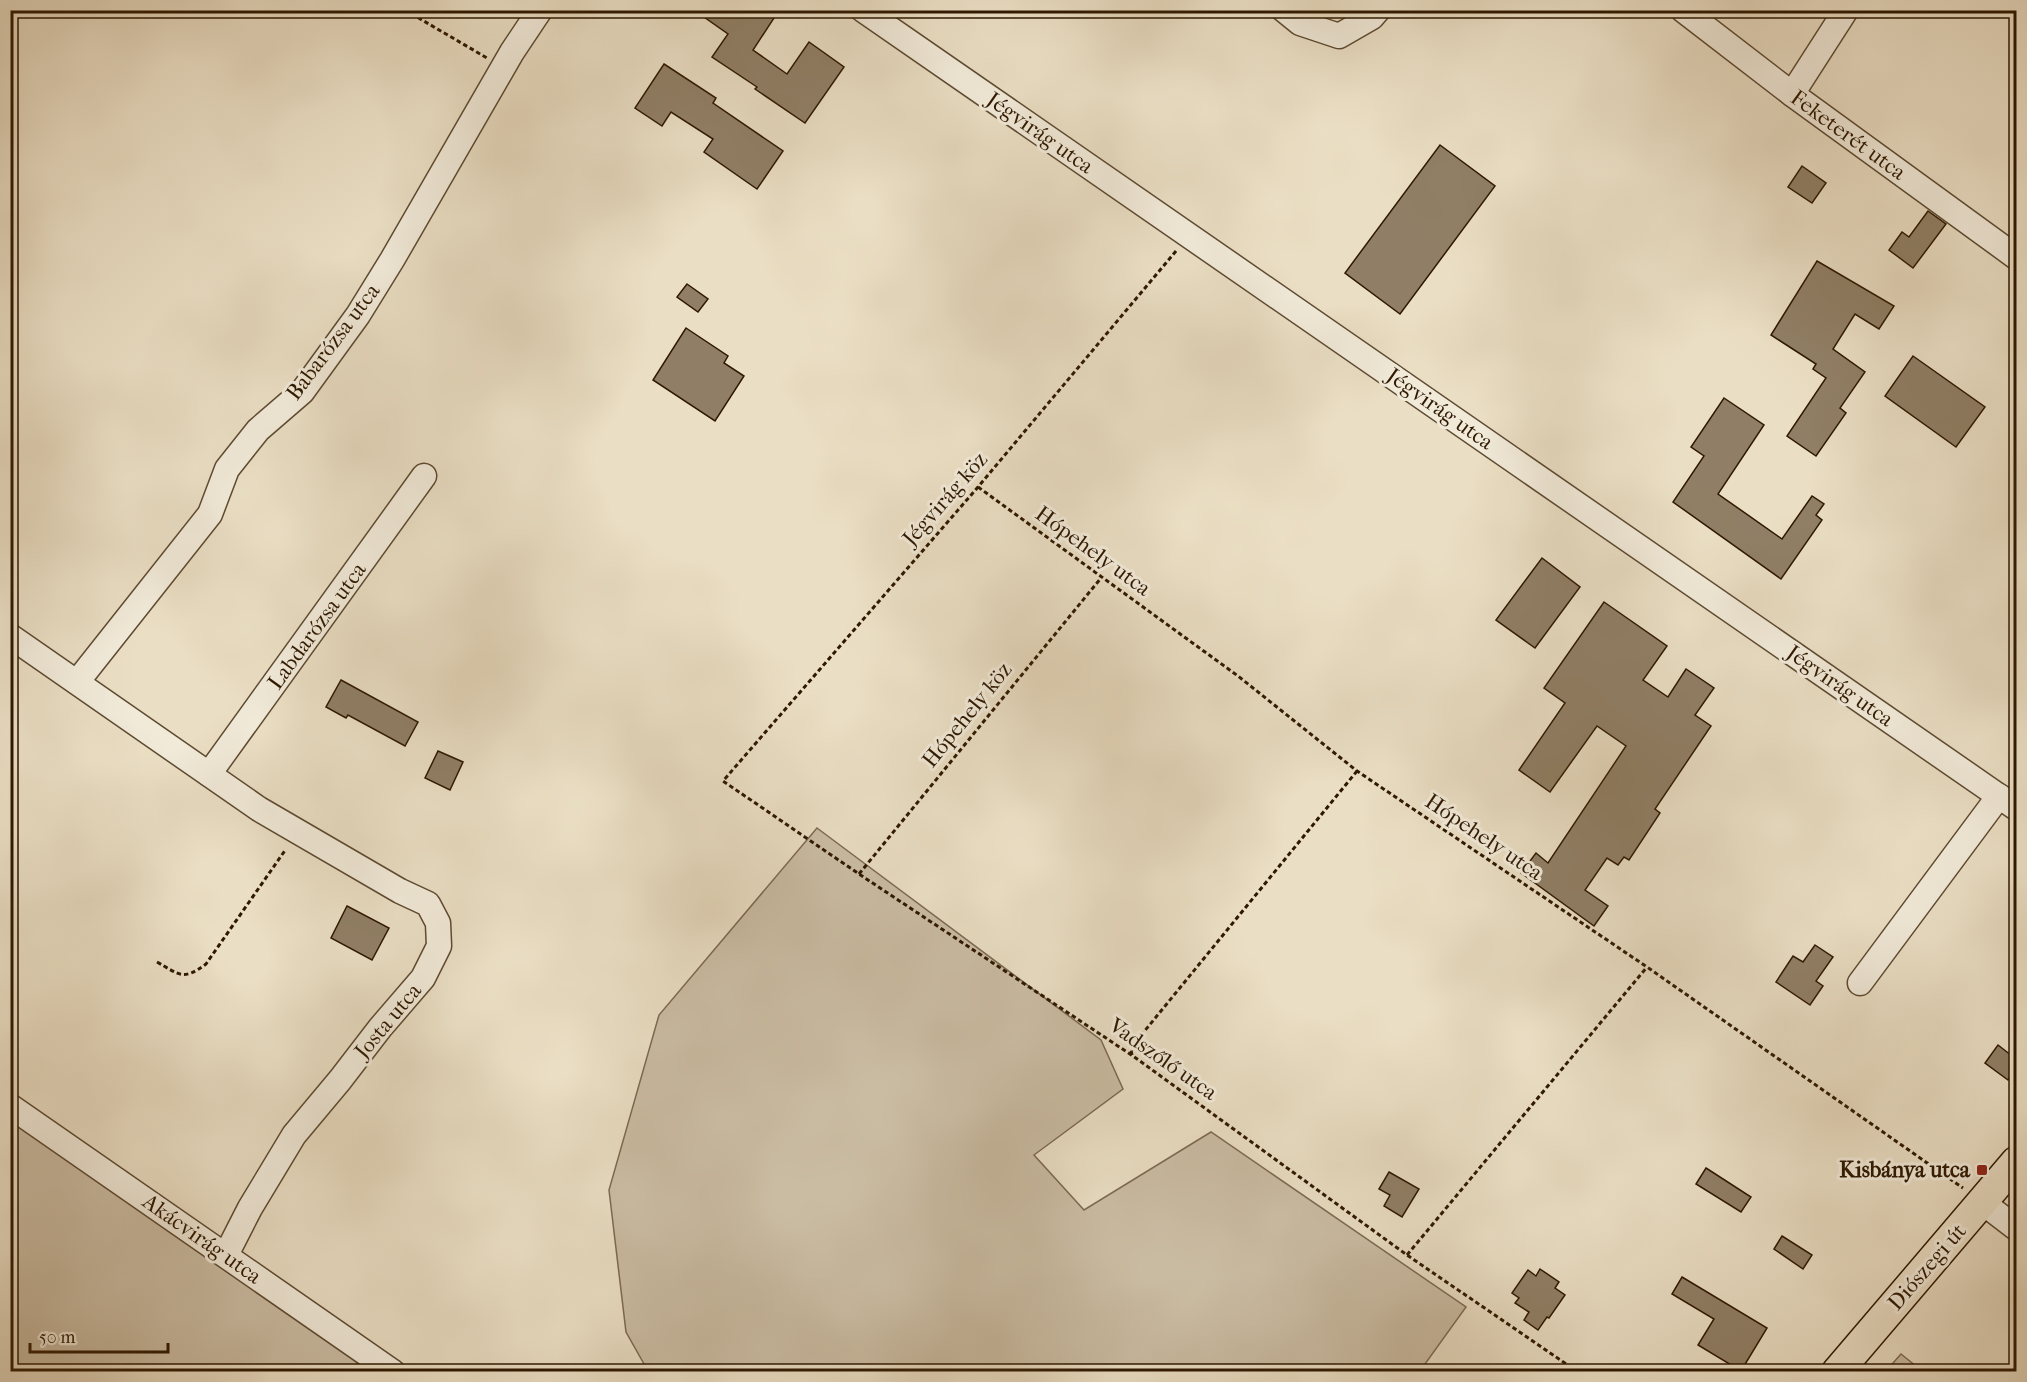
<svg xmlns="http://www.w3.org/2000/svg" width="2027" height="1382" viewBox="0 0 2027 1382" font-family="'IM FELL French Canon',serif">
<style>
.green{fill:#cabca3;stroke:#7c6a52;stroke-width:1.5}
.building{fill:#907f66;stroke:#2e1800;stroke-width:1.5}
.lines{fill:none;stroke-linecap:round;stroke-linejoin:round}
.minor-casing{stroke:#5d4a31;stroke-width:27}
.major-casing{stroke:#2e1800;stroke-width:33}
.path{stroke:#2e1800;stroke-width:3;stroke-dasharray:4.5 3;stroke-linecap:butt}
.minor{stroke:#f1ead9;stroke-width:24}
.major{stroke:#eadec4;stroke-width:30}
.poi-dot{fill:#8f2418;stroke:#f1ead9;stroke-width:2}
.labels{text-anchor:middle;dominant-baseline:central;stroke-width:6;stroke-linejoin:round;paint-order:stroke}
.street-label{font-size:22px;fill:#2e1800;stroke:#f1ead9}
.poi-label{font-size:22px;font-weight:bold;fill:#2e1800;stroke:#f1ead9;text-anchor:end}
</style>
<rect width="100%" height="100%" fill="#eadec4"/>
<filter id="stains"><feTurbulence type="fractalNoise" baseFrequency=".00333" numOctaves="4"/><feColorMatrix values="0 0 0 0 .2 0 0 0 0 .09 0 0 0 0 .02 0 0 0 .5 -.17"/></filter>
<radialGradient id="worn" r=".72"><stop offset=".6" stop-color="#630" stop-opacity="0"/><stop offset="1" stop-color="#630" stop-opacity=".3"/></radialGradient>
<g class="green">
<path d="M817 828 1101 1040 1123 1089 1034 1155 1084 1210 1211 1132 1466 1307 1420 1371H648L626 1332 609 1190 659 1015Z"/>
<path d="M11 1116 383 1371H11Z"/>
<path d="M1901 1354 1922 1371H1886Z"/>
</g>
<g class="building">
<path d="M694 10H763L774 18 753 50 787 74 809 42 844 67 805 123 755 89 757 87 712 57 728 34Z"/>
<path d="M664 64 716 98 713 103 783 151 757 189 704 152 713 139 671 112 662 126 635 108Z"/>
<path d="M1440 145 1495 186 1400 314 1345 273Z"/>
<path d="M1802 166 1826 183 1812 203 1788 187Z"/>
<path d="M1928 211 1946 224 1913 268 1889 250 1902 232 1909 237Z"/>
<path d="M1817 261 1894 306 1879 329 1855 314 1833 349 1865 372 1840 408 1846 413 1816 456 1787 436 1826 378 1813 369 1816 364 1771 335Z"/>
<path d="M687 284 708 299 698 312 677 297Z"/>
<path d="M686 328 728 356 724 363 744 376 715 421 653 380Z"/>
<path d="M1913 356 1985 407 1956 447 1885 396Z"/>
<path d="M1724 398 1764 425 1718 494 1782 539 1812 496 1824 504 1816 515 1822 520 1781 579 1673 502 1704 456 1691 447Z"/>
<path d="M1542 558 1580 587 1535 648 1496 620Z"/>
<path d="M1604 602 1667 646 1643 680 1668 697 1686 669 1714 688 1695 715 1711 726 1655 809 1660 813 1629 860 1624 857 1618 865 1607 858 1585 890 1608 906 1594 926 1521 873 1536 853 1548 863 1626 746 1597 726 1550 792 1519 770 1565 703 1544 688Z"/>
<path d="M341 680 418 722 405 746 348 715 346 718 326 707Z"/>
<path d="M438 751 463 762 450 790 425 778Z"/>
<path d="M347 906 389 928 372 960 331 938Z"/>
<path d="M1815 945 1833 957 1816 981 1823 986 1810 1005 1776 982 1793 956 1803 962Z"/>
<path d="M1998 1045 2016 1059V1068L2008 1080 1985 1063Z"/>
<path d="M1706 1168 1751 1197 1741 1212 1696 1184Z"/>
<path d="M1389 1172 1419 1189 1402 1217 1384 1206 1390 1195 1379 1189Z"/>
<path d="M1782 1236 1812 1255 1803 1269 1774 1249Z"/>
<path d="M1540 1269 1559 1282 1555 1288 1565 1295 1549 1318 1547 1317 1538 1330 1524 1320 1529 1312 1515 1303 1519 1298 1512 1293 1528 1270 1536 1276Z"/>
<path d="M1682 1277 1767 1328 1741 1371 1698 1345 1714 1319 1672 1294Z"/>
</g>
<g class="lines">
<defs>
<g id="minor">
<path d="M863 10 2016 808"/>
<path d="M1284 10 1300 23 1339 36 1372 17 1378 10"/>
<path d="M1683 10 1792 94 2016 257"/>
<path d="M1792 94 1846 10"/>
<path d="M10 636 259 809 400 891 428 904 438 923 439 946 423 978 380 1028 340 1080 294 1135 250 1208 226 1255"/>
<path d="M77 682 210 514 227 469 258 430 302 392 358 315 392 260 512 52 540 10"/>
<path d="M209 774 424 476"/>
<path d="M1860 983 1999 796"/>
<path d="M10 1106 393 1372"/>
<path d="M1982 1202 2016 1228"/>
</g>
<path id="major" d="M1837 1372 2016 1162"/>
</defs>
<use href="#minor" class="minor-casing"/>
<use href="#major" class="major-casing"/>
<g class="path">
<path d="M405 10 487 58"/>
<path d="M10 30 24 10"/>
<path d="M1176 251 978 487 723 781 859 874 1133 1056 1407 1255 1578 1372"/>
<path d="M978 487 1238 676 1357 771 1647 967 1963 1188"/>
<path d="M859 874 1101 578"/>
<path d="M157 962C180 975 183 981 206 964L286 849"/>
<path d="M1132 1055 1131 1050 1134 1044 1357 771"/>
<path d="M1407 1255 1647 967"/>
</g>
<use href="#minor" class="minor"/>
<use href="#major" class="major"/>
</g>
<rect class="poi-dot" x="1976" y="1164" width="12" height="12" rx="3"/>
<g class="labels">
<g class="street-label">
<text transform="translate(1040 133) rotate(35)">Jégvirág utca</text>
<text transform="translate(1848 135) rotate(36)">Feketerét utca</text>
<text transform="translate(333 342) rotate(-53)">Babarózsa utca</text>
<text transform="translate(1440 409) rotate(35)">Jégvirág utca</text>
<text transform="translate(945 499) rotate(-49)">Jégvirág köz</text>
<text transform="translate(1093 551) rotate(36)">Hópehely utca</text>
<text transform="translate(317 626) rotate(-54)">Labdarózsa utca</text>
<text transform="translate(1840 686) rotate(35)">Jégvirág utca</text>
<text transform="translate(967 715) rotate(-51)">Hópehely köz</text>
<text transform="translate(1484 837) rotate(34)">Hópehely utca</text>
<text transform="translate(388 1021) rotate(-50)">Josta utca</text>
<text transform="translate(1163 1059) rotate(35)">Vadszőlő utca</text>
<text transform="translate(202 1239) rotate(35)">Akácvirág utca</text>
<text transform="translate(1927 1267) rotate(-49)">Diószegi út</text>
</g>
<g class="poi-label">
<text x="1970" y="1170">Kisbánya utca</text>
</g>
</g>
<rect width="2027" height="1382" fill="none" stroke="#eadec4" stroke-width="36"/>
<rect x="12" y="12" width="2003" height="1358" fill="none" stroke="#2e1800" stroke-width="3"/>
<rect x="18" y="18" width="1991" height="1346" fill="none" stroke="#2e1800" stroke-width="1.5"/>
<path d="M30 1343v9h138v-9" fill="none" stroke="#2e1800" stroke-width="3"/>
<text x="39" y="1343" font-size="18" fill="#2e1800" stroke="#f1ead9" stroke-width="4.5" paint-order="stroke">50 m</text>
<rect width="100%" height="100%" filter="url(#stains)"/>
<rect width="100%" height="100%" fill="url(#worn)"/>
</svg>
